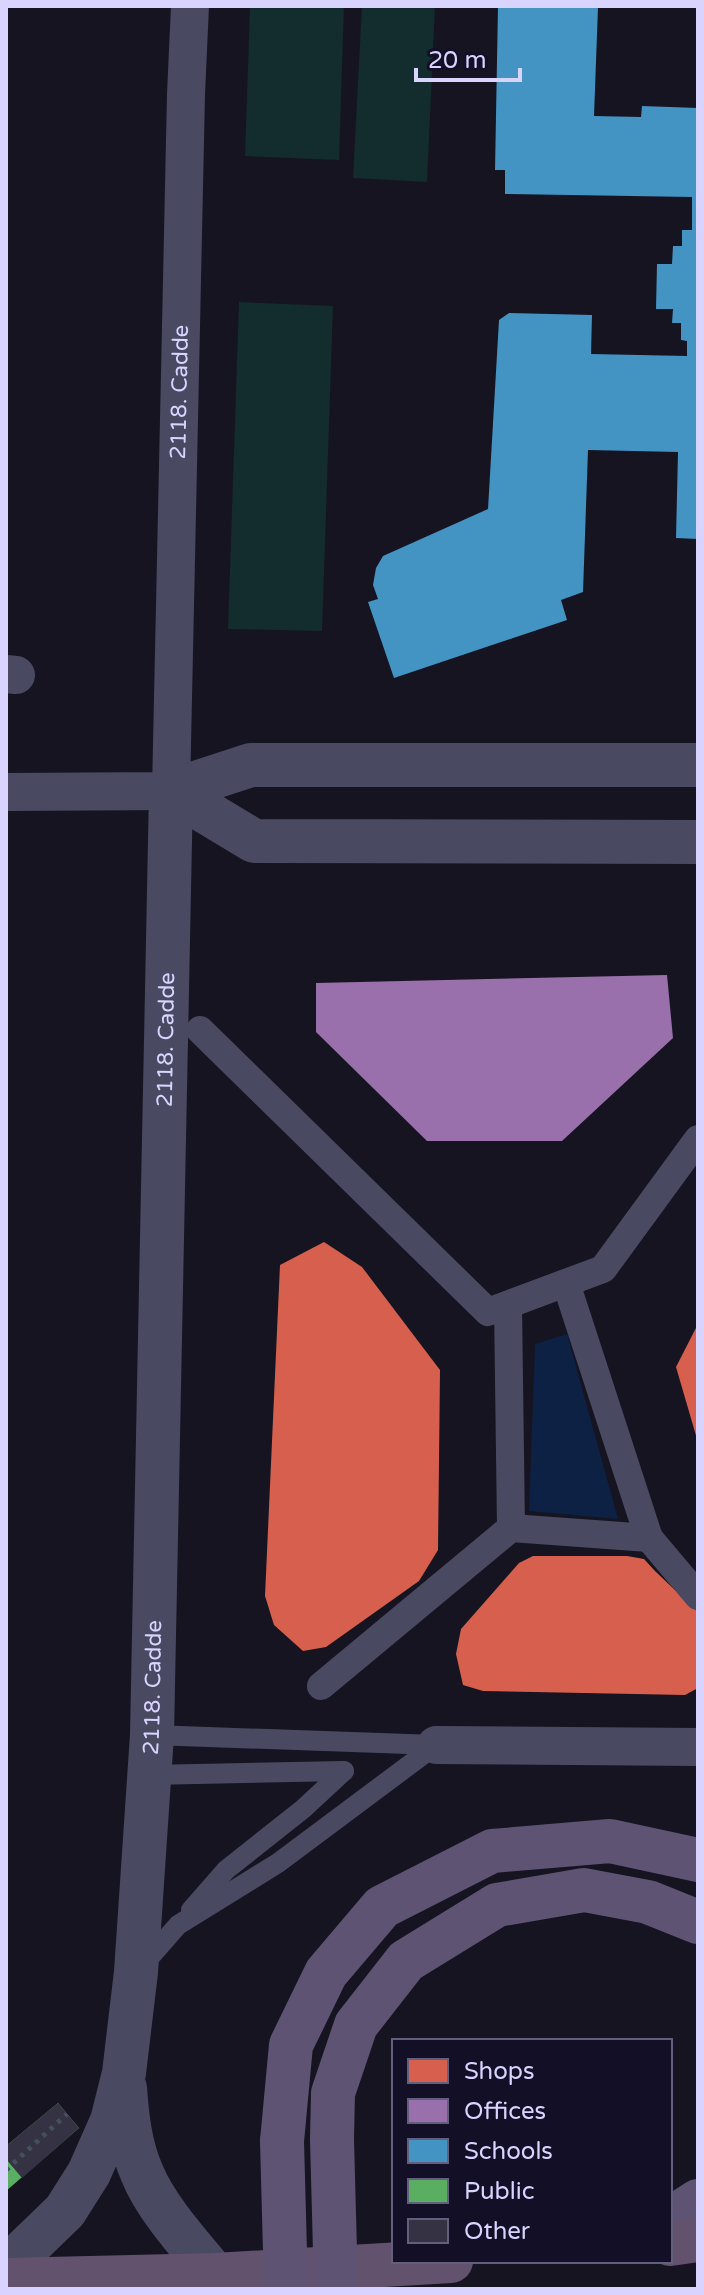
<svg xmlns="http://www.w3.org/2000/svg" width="704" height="2295" viewBox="0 0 704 2295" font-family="'Varela Round',sans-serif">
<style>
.green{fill:#132c2d}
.water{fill:#0d2144}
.shops{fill:#d6604d}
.offices{fill:#9970ab}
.schools{fill:#4393c3}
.public{fill:#5aae61}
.building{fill:#343243}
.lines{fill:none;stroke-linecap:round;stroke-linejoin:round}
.path{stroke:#44505f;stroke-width:5;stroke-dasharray:4 6;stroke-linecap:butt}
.service{stroke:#4a4962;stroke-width:20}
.pedestrian{stroke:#4a4962;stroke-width:28}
.minor{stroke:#4a4962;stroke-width:38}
.tertiary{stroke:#4a4962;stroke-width:44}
.primary{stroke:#5e5373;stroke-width:44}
.trunk{stroke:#62526e;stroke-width:44}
.primary-bridge{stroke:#5e5373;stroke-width:44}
.labels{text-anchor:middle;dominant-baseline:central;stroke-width:8;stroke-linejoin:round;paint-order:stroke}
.street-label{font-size:22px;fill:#d9d4ff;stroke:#130f26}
</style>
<rect width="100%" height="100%" fill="#161421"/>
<g class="green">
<path d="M250 6H344L339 160 245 156Z"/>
<path d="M362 6H435L427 182 353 178Z"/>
<path d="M239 302 333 306 322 631 228 629Z"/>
</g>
<path class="water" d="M567 1334 618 1519 529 1511 535 1344Z"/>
<g class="shops">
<path d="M324 1242 362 1267 440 1370 438 1550 419 1581 326 1647 303 1651 274 1625 265 1596 280 1265Z"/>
<path d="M698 1324V1439H697L676 1367Z"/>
<path d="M533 1556H627L644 1559 655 1571 698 1612V1688L685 1695 483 1691 463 1685 456 1654 461 1629 519 1563Z"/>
</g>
<path class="offices" d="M667 975 673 1038 562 1141H427L316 1032V983Z"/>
<path class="schools" d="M498 6 598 7 594 116 641 117 642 106 698 108V539L676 538 678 452 588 450 583 592 561 600 567 620 394 678 368 602 378 599 373 585 376 568 383 556 488 509 499 320 509 313 592 315 591 354 687 356V341L681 340V323H672L673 309H656L657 264H672L673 246H682V230H692V197L505 194V170H495Z"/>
<path class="public" d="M58 2103 79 2128 6 2191V2146Z"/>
<path class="building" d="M58 2103 79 2128 22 2178 6 2159V2146Z"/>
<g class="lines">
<path class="path" d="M6 2170 67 2114"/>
<g class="service">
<path d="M152 1735 436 1745"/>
<path d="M149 1775 344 1771"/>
<path d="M191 1910 226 1870 303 1809 344 1771"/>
<path d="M143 1965 178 1925 278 1863 436 1745"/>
</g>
<g class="pedestrian">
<path d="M200 1030 488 1312 603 1269 698 1139"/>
<path d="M566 1283 649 1538 698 1596"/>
<path d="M511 1528 649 1538"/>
<path d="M321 1686 511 1528 508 1305"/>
</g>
<g class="minor">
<path d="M6 674 16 675"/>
<path id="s1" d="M6 792 171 791 186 94 190 6"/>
<path d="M436 1745 698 1747"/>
</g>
<g class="tertiary">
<path d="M171 791 254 841 698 842"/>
<path d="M171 791 251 765H698"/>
<path d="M125 2088C127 2116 130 2146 142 2173 156 2208 191 2246 215 2275"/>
<path id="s2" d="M6 2268 65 2211 89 2173 112 2121 124 2073 136 1972 152 1735 171 791"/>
</g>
<g class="primary">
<path d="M332 2139 333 2093 356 2025 406 1961 497 1905 584 1890 648 1902 698 1922"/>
<path d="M282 2141 291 2045 326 1973 382 1907 492 1851 610 1841 698 1860"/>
<path d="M670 2219 698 2201"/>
</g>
<g class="trunk">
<path d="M670 2244 698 2240"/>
<path d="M6 2280 215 2275 451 2261"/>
</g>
<g class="primary-bridge">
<path d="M332 2139 336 2289"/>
<path d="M282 2141 286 2289"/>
</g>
</g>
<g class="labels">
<g class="street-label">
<text stroke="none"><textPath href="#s1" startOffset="564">2118. Cadde</textPath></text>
<text stroke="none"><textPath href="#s2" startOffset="1268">2118. Cadde</textPath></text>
<text stroke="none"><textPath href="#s2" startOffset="620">2118. Cadde</textPath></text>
</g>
</g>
<rect width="704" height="2295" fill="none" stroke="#d9d4ff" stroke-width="16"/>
<rect x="392" y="2039" width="280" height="224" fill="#130f26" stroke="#625e7d" stroke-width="2"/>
<rect x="408" y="2059" width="40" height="24" fill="#d6604d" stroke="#625e7d" stroke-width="2"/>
<text x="464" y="2079" font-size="24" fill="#d9d4ff">Shops</text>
<rect x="408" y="2099" width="40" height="24" fill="#9970ab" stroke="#625e7d" stroke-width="2"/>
<text x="464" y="2119" font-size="24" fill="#d9d4ff">Offices</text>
<rect x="408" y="2139" width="40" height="24" fill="#4393c3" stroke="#625e7d" stroke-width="2"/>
<text x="464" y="2159" font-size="24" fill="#d9d4ff">Schools</text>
<rect x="408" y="2179" width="40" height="24" fill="#5aae61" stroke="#625e7d" stroke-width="2"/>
<text x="464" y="2199" font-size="24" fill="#d9d4ff">Public</text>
<rect x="408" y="2219" width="40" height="24" fill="#343243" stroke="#625e7d" stroke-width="2"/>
<text x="464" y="2239" font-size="24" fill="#d9d4ff">Other</text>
<path d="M416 68v12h104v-12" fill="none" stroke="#d9d4ff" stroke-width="4"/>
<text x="428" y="68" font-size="24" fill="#d9d4ff" stroke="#130f26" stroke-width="6" paint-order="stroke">20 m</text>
</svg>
